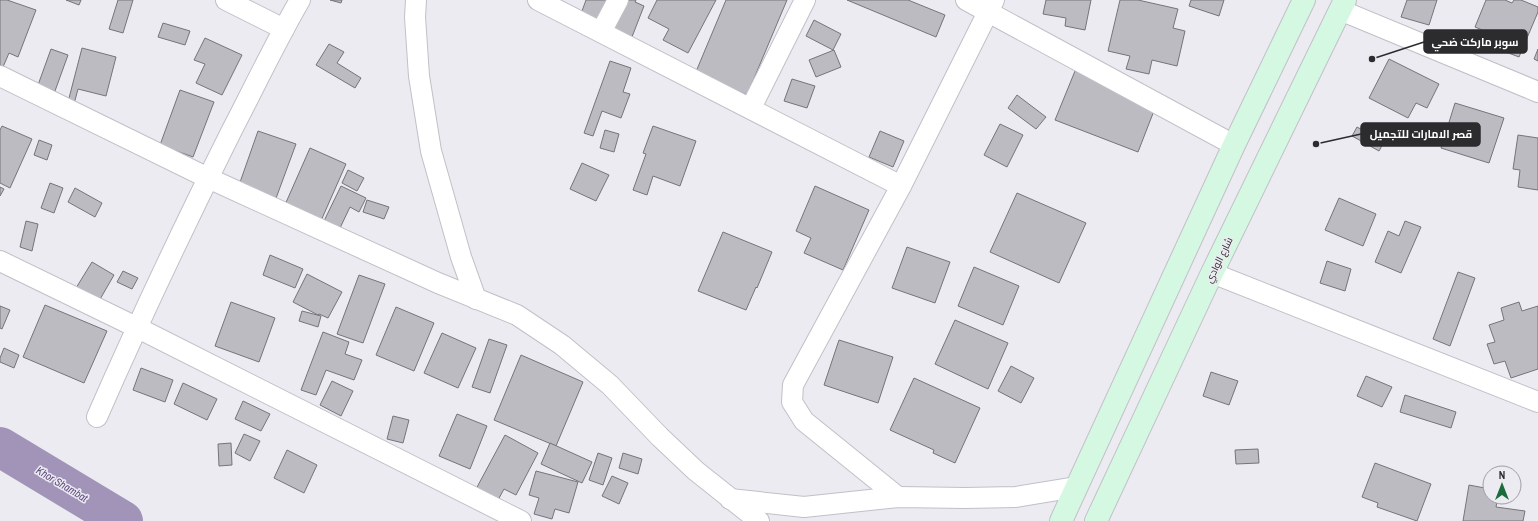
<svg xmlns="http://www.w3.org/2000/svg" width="1538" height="521" viewBox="0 0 1538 521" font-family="'Archivo Narrow',Cairo,sans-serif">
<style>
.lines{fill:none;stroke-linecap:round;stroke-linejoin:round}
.river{stroke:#a194b8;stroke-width:40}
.building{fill:#bdbbc2;stroke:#76747b}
.street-casing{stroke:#c2c0c7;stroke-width:22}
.secondary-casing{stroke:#c2c0c7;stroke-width:24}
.street{stroke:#fff;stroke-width:20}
.secondary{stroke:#d4f8e1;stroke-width:22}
.labels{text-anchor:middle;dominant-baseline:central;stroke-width:3;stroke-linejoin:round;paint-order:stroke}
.street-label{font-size:10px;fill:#2c2b2e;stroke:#edebf2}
.water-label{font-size:11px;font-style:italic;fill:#604c7f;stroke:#edebf2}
.leader{fill:none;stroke:#2c2b2e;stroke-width:1.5}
.callout-dot{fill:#2c2b2e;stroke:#edebf2;stroke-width:1.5}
.callout{fill:#2c2b2e;stroke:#2c2b2e;stroke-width:1.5}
.callout-label{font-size:11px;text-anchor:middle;font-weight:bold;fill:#fff}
</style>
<rect width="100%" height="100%" fill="#edebf2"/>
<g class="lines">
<path class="river" d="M0 447 123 521"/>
</g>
<g class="building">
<path d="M0 0H7L36 10 18 57 9 53 3 67 0 66Z"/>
<path d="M66 0H81L79 5Z"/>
<path d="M118 0H133L123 33 109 29Z"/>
<path d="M330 0H342L341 3Z"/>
<path d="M586 0H636L635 2 644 6 630 42 578 22Z"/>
<path d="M657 0H716L688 53 663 40 669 29 648 18Z"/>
<path d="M726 0H787L747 95 695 74Z"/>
<path d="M847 0H908L945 15 936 37Z"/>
<path d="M1046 0H1091L1085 30 1065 26 1066 18 1043 14Z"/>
<path d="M1120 0H1138L1178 9 1173 28 1185 31 1177 66 1152 60 1149 74 1126 69 1130 56 1108 51Z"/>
<path d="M1191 0H1224L1219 16 1189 6Z"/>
<path d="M1407 0H1437L1429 25 1401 17Z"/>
<path d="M1486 0H1505L1512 3 1514 0H1521L1538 7V12L1519 57 1482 43 1487 32 1475 27Z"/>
<path d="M814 20 841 34 833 50 806 36Z"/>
<path d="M163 23 190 31 185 45 158 37Z"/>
<path d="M205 38 242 55 222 95 196 83 205 64 194 60Z"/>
<path d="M329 44 344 52 337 63 361 78 355 88 316 65Z"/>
<path d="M82 48 116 57 106 96 78 89 74 104 68 102Z"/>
<path d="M51 49 68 55 55 91 38 85Z"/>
<path d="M1538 49V61L1534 59Z"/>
<path d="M834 50 841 67 816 77 809 60Z"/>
<path d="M1389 59 1439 84 1427 108 1416 103 1408 118 1369 98Z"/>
<path d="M610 61 631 68 623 92 630 94 621 118 602 111 593 136 584 133Z"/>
<path d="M1075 71 1157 103 1138 152 1055 120Z"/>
<path d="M792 79 815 86 807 108 784 101Z"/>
<path d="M180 90 214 102 193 157 160 145Z"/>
<path d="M1017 95 1046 117 1036 129 1008 108Z"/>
<path d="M1455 103 1504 118 1489 163 1441 148Z"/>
<path d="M1000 124 1023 135 1007 167 984 155Z"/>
<path d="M2 126 32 139 10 188 0 183V130Z"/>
<path d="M653 126 696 141 680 186 653 176 647 195 633 190 646 154 643 153Z"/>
<path d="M1357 127 1384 142 1379 151 1352 136Z"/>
<path d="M605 130 619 134 614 152 600 148Z"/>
<path d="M258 131 296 144 275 201 238 188Z"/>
<path d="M880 131 904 141 893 167 869 157Z"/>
<path d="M1518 135 1538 138V190L1518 187 1520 170 1513 169Z"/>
<path d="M39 140 52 145 47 160 34 155Z"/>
<path d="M310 148 346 164 320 223 284 207Z"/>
<path d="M582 163 609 175 596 201 570 189Z"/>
<path d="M348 170 364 178 357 191 342 183Z"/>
<path d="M50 183 63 188 54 213 41 208Z"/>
<path d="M341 186 366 198 359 212 350 207 340 228 324 221Z"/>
<path d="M815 186 869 210 843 270 804 253 811 238 796 231Z"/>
<path d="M0 187 4 189 0 196Z"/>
<path d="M75 188 102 203 95 217 68 202Z"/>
<path d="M1017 193 1086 223 1059 283 990 252Z"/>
<path d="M1339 198 1376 214 1363 246 1325 230Z"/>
<path d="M367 200 389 207 384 219 363 212Z"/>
<path d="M26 221 38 224 32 251 20 247Z"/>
<path d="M1405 221 1421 227 1401 273 1375 262 1388 231 1399 236Z"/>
<path d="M723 232 772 252 757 288 756 287 746 310 698 291Z"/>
<path d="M907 247 950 262 935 303 892 288Z"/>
<path d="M270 255 303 269 295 288 263 275Z"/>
<path d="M1327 261 1351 269 1345 291 1320 283Z"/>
<path d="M92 262 114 275 99 301 76 288Z"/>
<path d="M974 267 1019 286 1003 325 958 306Z"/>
<path d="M123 271 138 278 132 289 117 282Z"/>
<path d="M1458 272 1475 278 1450 346 1433 339Z"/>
<path d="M307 274 342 292 328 318 319 314 318 315 293 302Z"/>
<path d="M359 275 385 284 363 343 337 334Z"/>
<path d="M231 302 275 318 259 362 215 346Z"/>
<path d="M1519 302 1522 311 1538 306V369L1511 378 1505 361 1494 364 1487 344 1495 342 1489 325 1504 320 1501 308Z"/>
<path d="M45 305 107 331 84 383 23 357Z"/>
<path d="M0 306 10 310 2 329 0 328Z"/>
<path d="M396 307 434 323 414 371 376 355Z"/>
<path d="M302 311 321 316 318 327 299 321Z"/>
<path d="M955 320 1008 343 988 389 935 364Z"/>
<path d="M323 332 349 342 345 354 362 360 354 380 326 370 316 395 301 390Z"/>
<path d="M442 333 476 348 458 388 424 373Z"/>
<path d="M489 339 507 345 490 393 472 387Z"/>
<path d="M839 340 893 357 878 403 824 385Z"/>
<path d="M4 348 19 355 14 368 0 362V358Z"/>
<path d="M521 355 583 382 556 446 494 420Z"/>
<path d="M1011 366 1034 378 1021 403 998 391Z"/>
<path d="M141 368 173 380 165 402 133 390Z"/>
<path d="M1211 372 1238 381 1229 405 1203 396Z"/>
<path d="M1366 376 1392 387 1382 407 1357 396Z"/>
<path d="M914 378 980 408 955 463 933 453 934 450 890 430Z"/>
<path d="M332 381 353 391 341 416 320 405Z"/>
<path d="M183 383 217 399 207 420 174 404Z"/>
<path d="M1405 395 1456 412 1451 428 1400 412Z"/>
<path d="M243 401 270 414 261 431 235 419Z"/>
<path d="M457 414 487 426 470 469 439 456Z"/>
<path d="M393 416 409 420 403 443 387 439Z"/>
<path d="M244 434 260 441 250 461 235 453Z"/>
<path d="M505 435 538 453 516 495 504 489 498 500 476 489Z"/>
<path d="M231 443 232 465 219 466 218 444Z"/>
<path d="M550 443 592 462 582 483 541 464Z"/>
<path d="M1258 449 1259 463 1236 464 1235 450Z"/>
<path d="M287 450 317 465 304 493 274 478Z"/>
<path d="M598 453 612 458 603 485 589 480Z"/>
<path d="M623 453 642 459 638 474 619 468Z"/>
<path d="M1375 463 1431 484 1417 521 1377 507 1378 503 1362 497Z"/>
<path d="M536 471 578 482 569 513 555 509 552 519 534 514 539 498 529 495Z"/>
<path d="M612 476 628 483 619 504 602 496Z"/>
<path d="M1469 485 1490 489V497H1498L1496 507 1525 511 1523 521H1463Z"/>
</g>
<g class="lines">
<defs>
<g id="street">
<path d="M226 0 284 29"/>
<path d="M416 0 415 17 419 76 431 151 461 257 476 299"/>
<path d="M538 0 901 186"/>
<path d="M966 0 1234 145"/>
<path d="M1340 10 1538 92"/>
<path d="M601 32 618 0"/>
<path d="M0 76 208 178 438 283 517 315 562 345 610 385 660 437 696 471 759 521"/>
<path d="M751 108 805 0"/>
<path d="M0 261 136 327 521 521"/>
<path d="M1212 273 1538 402"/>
<path d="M97 417C139 321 184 226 231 132 254 88 275 43 300 0"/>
<path d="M898 497 804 421 792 402 793 385 901 186 994 0"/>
<path d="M730 499 804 507 898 497 965 498 1016 497 1076 487"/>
</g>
<g id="secondary">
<path d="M1061 521 1234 145 1304 0"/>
<path d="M1096 521 1212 273 1345 0"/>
</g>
</defs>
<use href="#street" class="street-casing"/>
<use href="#secondary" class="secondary-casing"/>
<use href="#street" class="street"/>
<use href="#secondary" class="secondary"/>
</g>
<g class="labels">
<g class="street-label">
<text transform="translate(1219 260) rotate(-64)">شارع الوادي</text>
</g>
<g class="water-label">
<text transform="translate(62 484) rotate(31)">Khor Shambat</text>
</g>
</g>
<path class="leader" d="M1372 59L1424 42M1316 144L1361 134"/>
<g class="callout-dot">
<circle cx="1372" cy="59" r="4"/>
<circle cx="1316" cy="144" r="4"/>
</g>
<g class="callout">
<rect x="1424" y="30" width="103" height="23" rx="4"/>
<rect x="1361" y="123" width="119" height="23" rx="4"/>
</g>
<g class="callout-label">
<text x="1475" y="46">سوبر ماركت ضحي</text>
<text x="1421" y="138">قصر الامارات للتجميل</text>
</g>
<g transform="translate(1502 485)"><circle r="19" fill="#edebf2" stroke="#a09ea4"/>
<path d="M0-3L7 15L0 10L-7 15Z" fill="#1b6c3d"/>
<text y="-6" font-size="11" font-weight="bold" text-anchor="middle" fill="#2c2b2e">N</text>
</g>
</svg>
